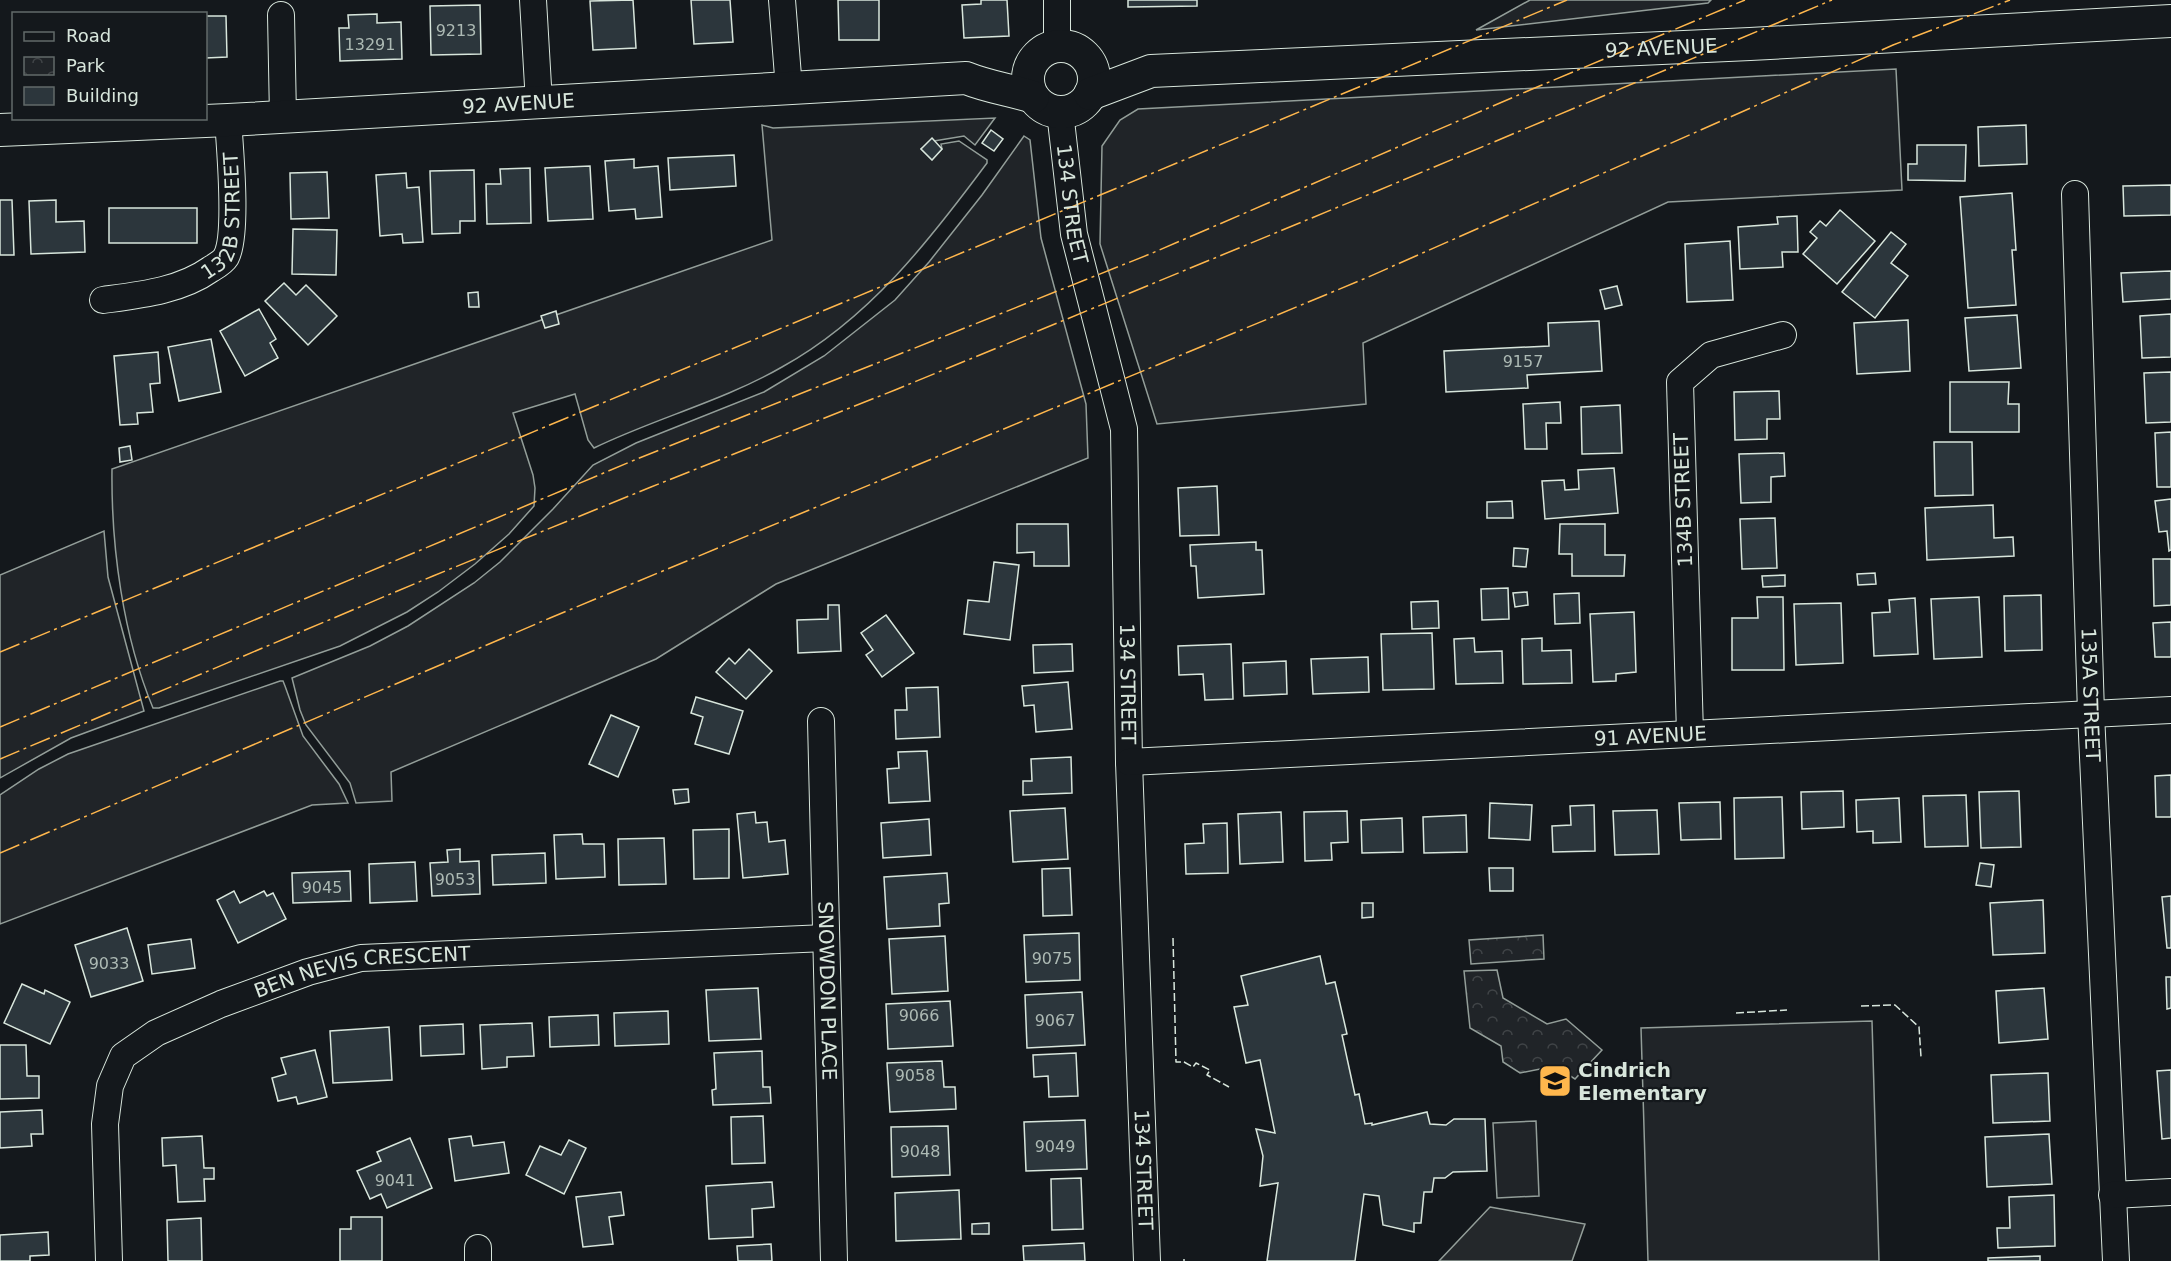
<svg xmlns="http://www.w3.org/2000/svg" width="2171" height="1261" viewBox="0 0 2171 1261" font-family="'DejaVu Sans',sans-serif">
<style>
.green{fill:#202428;stroke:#939e99;stroke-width:1.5}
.park{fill:url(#park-crowns);stroke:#939e99;stroke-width:1.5}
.parking{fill:#24282b;stroke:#939e99;stroke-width:1.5}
.building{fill:#2c363c;stroke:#d8e6dc;stroke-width:1.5}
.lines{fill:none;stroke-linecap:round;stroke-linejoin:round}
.minor-casing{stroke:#d8e6dc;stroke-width:28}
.major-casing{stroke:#d8e6dc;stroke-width:34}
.minor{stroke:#14181c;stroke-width:26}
.major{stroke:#14181c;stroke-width:32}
.fence{stroke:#d8e6dc;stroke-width:1.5;stroke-dasharray:8 3;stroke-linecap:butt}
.power{stroke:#ffb74d;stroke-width:1.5;stroke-dasharray:21 4.5 3 4.5;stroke-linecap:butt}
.labels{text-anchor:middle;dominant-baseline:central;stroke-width:4.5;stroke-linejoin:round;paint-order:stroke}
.number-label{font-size:16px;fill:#adbab4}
.street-label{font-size:20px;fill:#d8e6dc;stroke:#14181c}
.poi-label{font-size:20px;font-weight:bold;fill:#d8e6dc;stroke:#14181c;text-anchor:start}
</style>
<defs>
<pattern id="park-crowns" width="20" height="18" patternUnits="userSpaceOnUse" patternTransform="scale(1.5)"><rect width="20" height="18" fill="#202428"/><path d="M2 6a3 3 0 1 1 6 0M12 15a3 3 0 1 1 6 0" fill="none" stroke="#404447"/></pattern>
</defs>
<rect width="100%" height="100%" fill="#14181c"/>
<g class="green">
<path d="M1530 0H1711L1708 3 1476 30Z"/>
<path d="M1896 69 1902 190 1668 202 1363 343 1366 404 1157 424 1100 244 1102 146 1120 120 1138 109Z"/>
<path d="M995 118 975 145 964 136 934 141 921 149 932 160 942 149 941 144 959 141 987 160V163C929 241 869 319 782 367 723 401 656 418 594 448L588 440 575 394 513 413 533 475 535 488 534 506 509 534 475 564 438 592 407 612 340 646 159 708H153C123 636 111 547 112 469L772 240 762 125 773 128Z"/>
<path d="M1024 136 1030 140 1041 238 1086 404 1088 458 776 584 656 659 391 772 392 801 356 803 350 783 306 725 300 710 292 678 370 646 408 626 474 583 500 562 553 509 593 465 636 443 764 392 824 356 895 300 929 262 982 195Z"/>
<path d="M104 531 108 577 144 711 71 738 0 778V575Z"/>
<path d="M280 681H283L285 686 303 736 339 784 348 803 312 805 0 924V795L39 769 68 754Z"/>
<path d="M1872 1021 1879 1261H1648L1641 1028Z"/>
<path d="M1536 1121 1539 1196 1497 1198 1493 1123Z"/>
</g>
<g class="park">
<path d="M1543 935 1544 959 1471 964 1469 940Z"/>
<path d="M1497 970 1503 998 1547 1024 1566 1019 1602 1050 1575 1079 1555 1066 1520 1073 1503 1062 1501 1046 1470 1028 1464 971Z"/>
</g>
<path class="parking" d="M1490 1207 1585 1224 1572 1261H1439Z"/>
<g class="building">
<path d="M633 0 636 48 593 50 590 1Z"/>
<path d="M691 0H730L733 42 694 44Z"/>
<path d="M838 0H879V40H839Z"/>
<path d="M981 0H1007L1009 36 964 38 962 5 981 4Z"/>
<path d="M1128 0H1197V6L1128 7Z"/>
<path d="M480 5 481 54 431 55 430 6Z"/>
<path d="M377 14V23L401 22 402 59 340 61 339 28H349L348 15Z"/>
<path d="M206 16H226L227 57 206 58Z"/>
<path d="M2026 125 2027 164 1979 166 1978 127Z"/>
<path d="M991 130 1003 139 994 151 982 143Z"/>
<path d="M932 138 942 149 932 160 921 149Z"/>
<path d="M1917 145H1966L1965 181 1908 180V164H1917Z"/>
<path d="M734 155 736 186 670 190 668 158Z"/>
<path d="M634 159V168L658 166 662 217 636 219 635 209 609 211 605 161Z"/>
<path d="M590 166 593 219 548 221 545 168Z"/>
<path d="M530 168 531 223 487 224 486 184H501L500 169Z"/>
<path d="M474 170 475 221H460V233L432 234 430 171Z"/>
<path d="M327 172 329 218 291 219 290 173Z"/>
<path d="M406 173 407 188 419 187 423 242 403 243 402 234 380 236 376 175Z"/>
<path d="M2171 185V215L2124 216 2123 186Z"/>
<path d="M2012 193 2016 250H2012L2016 305 1968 308 1960 197Z"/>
<path d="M0 200H12L14 255H0Z"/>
<path d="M56 200V222L84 221 85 252 31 254 29 201Z"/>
<rect x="109" y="208" width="88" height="35"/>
<path d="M1840 210 1875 241 1837 284 1803 254 1817 238 1810 232 1820 221 1826 226Z"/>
<path d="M1797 216 1798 252H1782L1783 267 1740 269 1738 227 1778 224 1777 217Z"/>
<path d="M293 229 337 230 336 275 292 274Z"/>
<path d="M1891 232 1906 244 1891 263 1908 276 1875 318 1842 292Z"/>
<path d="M1730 241 1733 300 1687 302 1685 244Z"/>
<path d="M2171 271V299L2123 302 2121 273Z"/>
<path d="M284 283 296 295 306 285 337 316 308 345 265 301Z"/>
<path d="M1617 286 1622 305 1605 309 1600 290Z"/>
<path d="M478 292 479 307H469L468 293Z"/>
<path d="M259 309 276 339 270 343 278 358 245 376 220 331Z"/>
<path d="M556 311 559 324 545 328 541 316Z"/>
<path d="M2171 314V357L2142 358 2140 316Z"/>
<path d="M2017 315 2021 368 1969 371 1965 318Z"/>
<path d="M1908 320 1910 371 1857 374 1854 323Z"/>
<path d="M1599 321 1602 371 1527 375 1528 388 1446 392 1444 351 1549 346 1548 323Z"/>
<path d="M211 339 221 392 179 401 168 347Z"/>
<path d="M158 352 160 383 150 384 153 412 137 413 138 424 120 425 114 356Z"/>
<path d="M2171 372V422L2146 423 2144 373Z"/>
<path d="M1950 382H2009L2008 404H2019V432H1950Z"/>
<path d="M1779 391 1780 419H1767V439L1735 440 1734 392Z"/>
<path d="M1560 402 1561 423H1546L1547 449H1525L1523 404Z"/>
<path d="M1620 405 1622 453 1582 454 1581 407Z"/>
<path d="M2171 432V487H2157L2155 433Z"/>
<path d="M1934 442H1972L1973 495 1935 496Z"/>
<path d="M130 446 132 460 120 462 119 448Z"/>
<path d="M1784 453 1785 476 1771 477V502L1741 503 1739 454Z"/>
<path d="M1614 468 1618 513 1545 519 1542 481 1564 480 1565 490 1579 489 1578 470Z"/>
<path d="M1217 486 1219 535 1180 536 1178 488Z"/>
<path d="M2171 499V550L2169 551 2167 531 2159 532 2155 501Z"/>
<path d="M1512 501 1513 518H1487V502Z"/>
<path d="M1993 505 1994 538 2013 537 2014 556 1927 560 1925 508Z"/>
<path d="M1775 518 1777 568 1742 569 1740 519Z"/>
<path d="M1017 524H1068L1069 566H1034V552L1017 553Z"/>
<path d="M1560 524H1605V555H1625L1624 576H1572V554H1559Z"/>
<path d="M1256 542V550H1262L1264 594 1198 598 1196 566H1191L1190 545Z"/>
<path d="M1514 548 1528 549 1526 567 1513 566Z"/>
<path d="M2153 559H2171V605L2154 606Z"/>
<path d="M994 562 1019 565 1010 640 964 634 968 600 989 602Z"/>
<path d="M1875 573 1876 584 1858 585 1857 574Z"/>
<path d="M1785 575V586L1763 587 1762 576Z"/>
<path d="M1508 588 1509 619 1482 620 1481 589Z"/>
<path d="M1527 592 1528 605 1515 607 1513 593Z"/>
<path d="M1579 593 1580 623 1555 624 1554 594Z"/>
<path d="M2041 595 2042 650 2005 651 2004 596Z"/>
<path d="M1757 597H1783L1784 670H1732V618H1758Z"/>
<path d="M1979 597 1982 657 1934 659 1931 599Z"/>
<path d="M1915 598 1918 654 1874 656 1872 613 1890 612 1889 600Z"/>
<path d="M1438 601 1439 628 1412 629 1411 602Z"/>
<path d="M1841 603 1843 663 1796 665 1794 604Z"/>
<path d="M828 605H839L841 651 798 653 797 620 828 619Z"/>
<path d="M1634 612 1636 672 1616 674V681L1593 682 1590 614Z"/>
<path d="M886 615 914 653 882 677 866 655 873 650 861 633Z"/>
<path d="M2171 622V657H2155L2153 623Z"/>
<path d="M1432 633 1434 689 1383 690 1381 634Z"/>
<path d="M1474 638 1475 652 1502 651 1503 683 1456 684 1454 639Z"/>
<path d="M1542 638V651L1571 650 1572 683 1523 684 1522 639Z"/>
<path d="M1072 644 1073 671 1034 673 1033 645Z"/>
<path d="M1231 644 1233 699 1205 700 1203 674 1179 675 1178 646Z"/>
<path d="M749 649 772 671 746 699 716 672 729 658 735 664Z"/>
<path d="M1368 657 1369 692 1313 694 1311 659Z"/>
<path d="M1286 661 1287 694 1244 696 1243 663Z"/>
<path d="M1068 682 1072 729 1036 732 1034 705 1024 706 1022 686Z"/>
<path d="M938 687 940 737 896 739 895 710H907L906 688Z"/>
<path d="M696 697 743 711 729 754 695 744 703 717 691 713Z"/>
<path d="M611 715 639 727 618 777 589 764Z"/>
<path d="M927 751 930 801 889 803 887 769 899 768 898 752Z"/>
<path d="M1071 757 1072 793 1023 795V781H1032L1031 759Z"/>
<path d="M2171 775V817H2156L2155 776Z"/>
<path d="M688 789 689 802 675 804 673 790Z"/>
<path d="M1843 791 1844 827 1802 829 1801 792Z"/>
<path d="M2019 791 2021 847 1981 848 1979 792Z"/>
<path d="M1966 795 1968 846 1925 847 1923 796Z"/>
<path d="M1782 797 1784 858 1735 859 1734 798Z"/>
<path d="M1899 798 1901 842 1873 843V831L1857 832 1856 800Z"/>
<path d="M1720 802 1721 839 1681 840 1679 803Z"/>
<path d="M1490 803 1532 805 1530 840 1489 838Z"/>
<path d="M1594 805 1595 851 1553 852 1552 826 1571 825 1570 806Z"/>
<path d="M1065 808 1068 859 1013 862 1010 811Z"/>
<path d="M1657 810 1659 854 1615 855 1613 811Z"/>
<path d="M1347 811 1348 842 1331 843 1332 860 1305 861 1304 812Z"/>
<path d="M755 812 756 823 767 822 769 842 785 840 788 874 743 878 737 814Z"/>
<path d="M1281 812 1283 862 1240 864 1238 814Z"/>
<path d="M1466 815 1467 852 1424 853 1423 817Z"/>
<path d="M1402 818 1403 852 1362 853 1361 820Z"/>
<path d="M929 819 931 855 883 858 881 823Z"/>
<path d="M1227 823 1228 873 1186 874 1185 844 1204 843 1203 824Z"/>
<path d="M729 829V878L694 879 693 830Z"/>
<path d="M582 834 583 844H604L605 877 556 879 554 835Z"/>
<path d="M664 838 666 884 619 885 618 839Z"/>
<path d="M460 849V862L479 861 480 894 432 896 430 863 448 862 447 850Z"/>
<path d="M545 853 546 883 493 885 492 855Z"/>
<path d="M415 862 417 901 370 903 369 864Z"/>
<path d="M1980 863 1994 865 1991 887 1976 885Z"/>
<path d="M1070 868 1072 915 1043 916 1042 869Z"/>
<path d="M1489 868H1513V891H1490Z"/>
<path d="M350 871 351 901 293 903 292 873Z"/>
<path d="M947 873 949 903 939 904 940 926 887 929 884 877Z"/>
<path d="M234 891 240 903 264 891 267 896 273 893 286 919 238 943 217 900Z"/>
<path d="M2171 896V948H2167L2162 897Z"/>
<path d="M2043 900 2045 953 1993 955 1990 903Z"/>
<path d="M1362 903H1373V917L1362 918Z"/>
<path d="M127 928 143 981 91 997 75 945Z"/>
<path d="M1079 933 1080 980 1026 982 1024 935Z"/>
<path d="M945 936 948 991 892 994 889 939Z"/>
<path d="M191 939 195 968 152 974 148 945Z"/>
<path d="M1320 956 1326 984 1335 982 1347 1034 1342 1035 1355 1095 1359 1094 1365 1124 1372 1123V1125L1427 1112 1430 1124 1446 1125 1454 1119H1485L1487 1171 1453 1172 1445 1178H1434L1432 1192H1424L1421 1223H1414V1232L1383 1225 1379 1196 1364 1194 1355 1261H1267L1278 1183 1260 1186 1263 1156 1256 1129 1275 1133 1260 1060 1246 1063 1234 1007 1248 1005 1241 976Z"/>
<path d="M2166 977H2171V1008L2167 1009Z"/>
<path d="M22 984 44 994 45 990 70 1002 50 1044 4 1023Z"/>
<path d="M758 988 761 1039 709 1041 706 990Z"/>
<path d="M2044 988 2048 1039 1999 1043 1996 991Z"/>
<path d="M1082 992 1085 1045 1027 1048 1025 995Z"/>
<path d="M950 1001 953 1046 888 1049 886 1004Z"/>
<path d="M668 1011 669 1044 615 1046 614 1013Z"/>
<path d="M598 1015 599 1045 550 1047 549 1017Z"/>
<path d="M532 1023 534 1056 507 1057V1067L482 1069 480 1025Z"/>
<path d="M463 1024 464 1054 421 1056 420 1026Z"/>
<path d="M389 1027 392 1080 333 1083 330 1031Z"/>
<path d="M0 1045H26L27 1076H39V1098L0 1099Z"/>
<path d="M315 1050 327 1097 298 1104 296 1097 278 1101 272 1078 286 1074 281 1058Z"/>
<path d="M762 1051 763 1087H770L771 1103 713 1105 712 1090 716 1089 714 1053Z"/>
<path d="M1076 1053 1078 1096 1049 1097 1048 1076 1034 1077 1033 1055Z"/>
<path d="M942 1061 944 1087H955L956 1109 890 1112 887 1063Z"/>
<path d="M2171 1070V1138L2162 1139 2157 1071Z"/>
<path d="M2048 1073 2050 1121 1993 1123 1991 1075Z"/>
<path d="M42 1110 43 1134H31L32 1146 0 1148V1112Z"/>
<path d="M763 1116 765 1163 732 1164 731 1117Z"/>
<path d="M1085 1120 1087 1169 1026 1171 1024 1122Z"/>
<path d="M948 1126 950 1175 892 1177 891 1127Z"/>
<path d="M2049 1134 2052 1184 1987 1187 1985 1137Z"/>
<path d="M202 1136 204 1168H214V1179H204L205 1201 178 1202 176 1165 163 1166 162 1138Z"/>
<path d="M471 1136 473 1146 504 1142 509 1173 455 1181 449 1139Z"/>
<path d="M410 1138 432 1188 387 1208 381 1194 370 1199 357 1171 381 1161 377 1152Z"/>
<path d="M569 1140 586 1148 564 1194 526 1175 540 1146 561 1155Z"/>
<path d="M1081 1178 1083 1229 1052 1230 1051 1179Z"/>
<path d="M772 1182 774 1207 752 1209 753 1237 709 1239 706 1186Z"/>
<path d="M959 1190 961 1239 896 1241 895 1193Z"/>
<path d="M621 1192 624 1215 609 1217 613 1244 583 1247 576 1197Z"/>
<path d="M2054 1195 2055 1246 1998 1248 1997 1228H2010L2009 1197Z"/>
<path d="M351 1217H382V1261H340V1229H351Z"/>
<path d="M201 1218 202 1261H168L167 1220Z"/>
<path d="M989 1223V1234H972V1224Z"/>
<path d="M48 1232 49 1255 30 1256V1261H0V1235Z"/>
<path d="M1084 1243 1085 1261H1024L1023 1246Z"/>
<path d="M771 1244 772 1261H738L737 1246Z"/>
<path d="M2040 1256V1261H1988V1258Z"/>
</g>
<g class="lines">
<defs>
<g id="minor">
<path d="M533 0 539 103"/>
<path d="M782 0 789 89"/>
<path d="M1057 0V45"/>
<path d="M281 15 283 117"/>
<path id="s1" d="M1060 112 1074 234 1124 429 1129 762 1147 1261"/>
<path id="s2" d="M2075 194 2091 713 2116 1261"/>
<path id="s3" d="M103 300C140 295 180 291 211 269 216 266 223 262 226 257 238 235 230 149 228 120"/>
<path id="s4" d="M821 721 834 1261"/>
<path d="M1690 734 1680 382 1711 355 1783 335"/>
<path id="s5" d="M1129 762 2171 710"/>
<path d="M2112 1195 2171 1192"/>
<path id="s6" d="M109 1261 105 1124 110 1086 123 1056 156 1033 221 1004 308 972 361 958 826 938"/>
<path d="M478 1261V1248"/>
</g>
<g id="major">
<circle cx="1061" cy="79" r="33"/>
<path id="s7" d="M1090 94 1151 71 1750 44 2171 21"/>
<path id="s8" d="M0 130 228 120 966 78C988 87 1011 90 1033 97"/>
</g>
</defs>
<use href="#minor" class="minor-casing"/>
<use href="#major" class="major-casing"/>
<use href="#minor" class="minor"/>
<use href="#major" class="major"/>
<g class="fence">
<path d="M1173 938 1176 1062H1184L1193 1067 1196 1063 1210 1070 1207 1075 1229 1087"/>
<path d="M1861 1006 1895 1005 1919 1027 1921 1057"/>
<path d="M1736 1013 1787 1010"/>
<path d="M1184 1259V1261"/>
</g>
<g class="power">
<path d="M0 652 521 437 1567 0"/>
<path d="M0 727 637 459 1150 254 1530 90 1745 0"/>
<path d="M0 759 433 576 651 487 895 390 1377 191 1832 0"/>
<path d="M0 853 550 618 1366 278 1893 45 2010 0"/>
</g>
</g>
<defs>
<symbol id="school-square" viewBox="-11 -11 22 22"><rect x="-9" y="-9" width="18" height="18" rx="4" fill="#ffb74d" stroke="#14181c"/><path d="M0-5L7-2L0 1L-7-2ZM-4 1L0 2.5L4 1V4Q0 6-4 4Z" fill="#111"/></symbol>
</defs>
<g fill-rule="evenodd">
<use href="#school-square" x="1536" y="1062" width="38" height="38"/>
</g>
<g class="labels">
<g class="number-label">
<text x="456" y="30">9213</text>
<text x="370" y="44">13291</text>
<text x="1523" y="361">9157</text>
<text x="455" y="879">9053</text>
<text x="322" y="887">9045</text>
<text x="1052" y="958">9075</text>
<text x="109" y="963">9033</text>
<text x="919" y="1015">9066</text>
<text x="1055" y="1020">9067</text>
<text x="915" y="1075">9058</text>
<text x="1055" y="1146">9049</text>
<text x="920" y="1151">9048</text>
<text x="395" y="1180">9041</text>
</g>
<g class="street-label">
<text stroke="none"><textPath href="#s7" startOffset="576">92 AVENUE</textPath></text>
<text stroke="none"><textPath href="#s8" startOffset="519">92 AVENUE</textPath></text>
<text stroke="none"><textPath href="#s1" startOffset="93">134 STREET</textPath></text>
<text stroke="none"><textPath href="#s3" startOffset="171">132B STREET</textPath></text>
<text transform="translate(1683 500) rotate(-92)">134B STREET</text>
<text stroke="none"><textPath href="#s1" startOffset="579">134 STREET</textPath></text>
<text stroke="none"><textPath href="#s2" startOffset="501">135A STREET</textPath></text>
<text stroke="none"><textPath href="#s5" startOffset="522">91 AVENUE</textPath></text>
<text stroke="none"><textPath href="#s6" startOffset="466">BEN NEVIS CRESCENT</textPath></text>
<text stroke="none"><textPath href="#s4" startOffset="270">SNOWDON PLACE</textPath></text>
<text stroke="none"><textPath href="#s1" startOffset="1065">134 STREET</textPath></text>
</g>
<g class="poi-label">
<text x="1578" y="1070">Cindrich<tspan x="1578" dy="23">Elementary</tspan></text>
</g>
</g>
<rect x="12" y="12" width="195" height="108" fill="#14181c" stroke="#626a69" stroke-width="1.5"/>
<rect x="24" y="32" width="30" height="9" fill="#14181c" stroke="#626a69" stroke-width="1.5"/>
<text x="66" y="42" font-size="18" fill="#d8e6dc">Road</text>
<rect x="24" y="57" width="30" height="18" fill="url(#park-crowns)" stroke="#626a69" stroke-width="1.5"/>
<text x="66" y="72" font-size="18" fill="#d8e6dc">Park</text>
<rect x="24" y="87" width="30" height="18" fill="#2c363c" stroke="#626a69" stroke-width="1.5"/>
<text x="66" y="102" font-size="18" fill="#d8e6dc">Building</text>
</svg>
